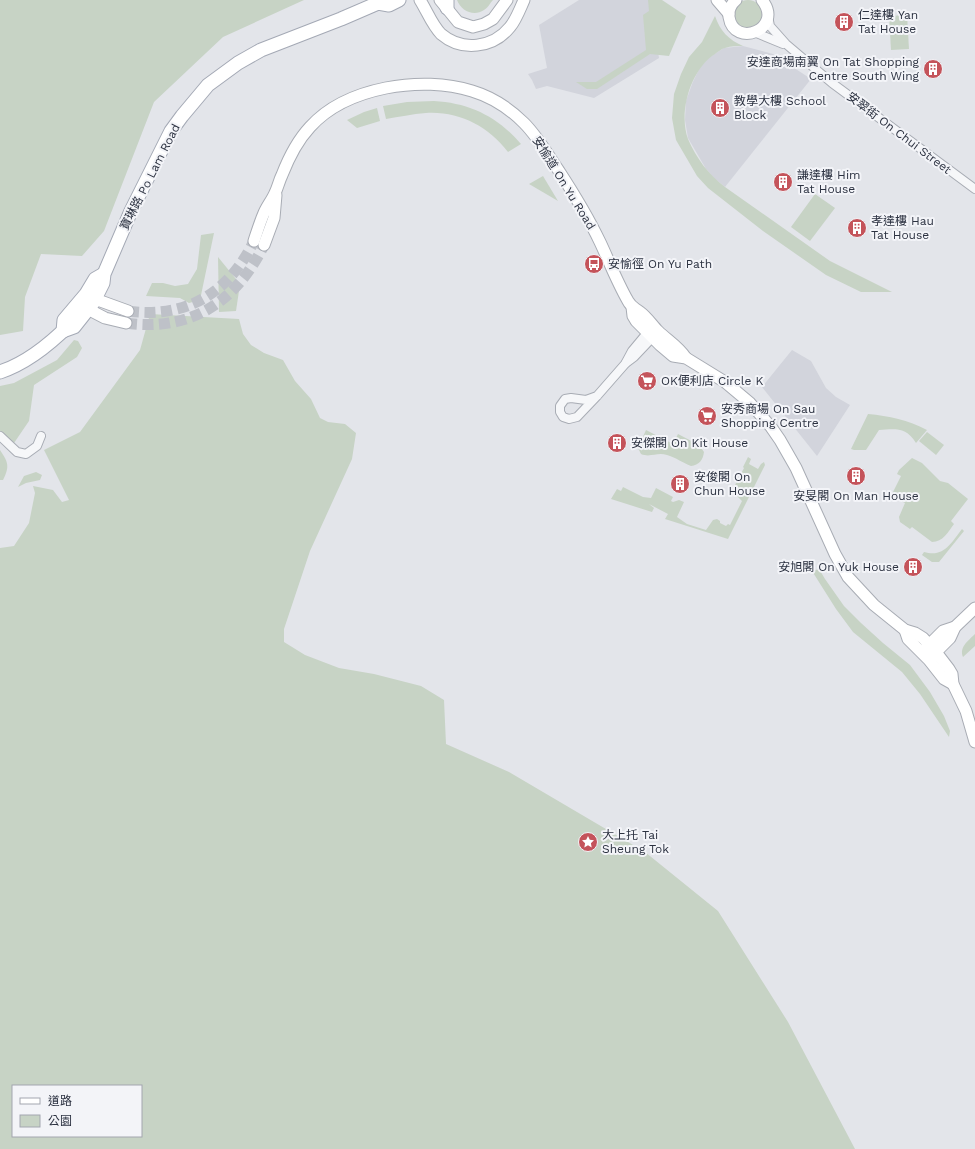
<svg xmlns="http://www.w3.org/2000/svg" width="975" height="1149" viewBox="0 0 975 1149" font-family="'Work Sans','Noto Sans TC',sans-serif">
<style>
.built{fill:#d2d4dc}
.green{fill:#c7d3c5;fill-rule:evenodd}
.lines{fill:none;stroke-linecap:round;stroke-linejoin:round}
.secondary-tunnel{stroke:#bec1c8;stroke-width:11;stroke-dasharray:11 5.5;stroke-linecap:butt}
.street-casing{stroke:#a8acb4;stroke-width:10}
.secondary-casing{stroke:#a8acb4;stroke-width:13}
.primary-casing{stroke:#a4a9b5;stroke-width:15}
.street{stroke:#f6f7f9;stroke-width:8}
.secondary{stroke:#fff;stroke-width:11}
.primary{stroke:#fff;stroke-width:13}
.labels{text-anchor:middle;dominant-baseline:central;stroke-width:4;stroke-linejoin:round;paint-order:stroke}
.poi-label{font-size:12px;fill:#2c3241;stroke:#f3f4f8;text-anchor:start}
.street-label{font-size:12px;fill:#2c3241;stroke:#f3f4f8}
</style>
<rect width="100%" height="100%" fill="#e3e5ea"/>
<g class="built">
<path d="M579 0H650L659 58 594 98 547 86 536 89 532 80 528 74 547 68 539 25Z"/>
<path d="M743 46 773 54 811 79 725 187 715 179 706 169 688 138 685 120 686 101 692 84 699 69 708 58 724 48Z"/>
<path d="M792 350 811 361 826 388 836 397 850 405 817 456 762 387Z"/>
</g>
<g class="green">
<circle cx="748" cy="14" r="14"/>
<path d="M0 0H304L223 37 154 102 104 231 82 256 41 254 25 297 23 331 0 335Z"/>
<path d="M457 0H493C490 3 488 8 484 10 474 17 461 11 457 0Z"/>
<path d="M648 0H662L686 16 669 56 650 54 597 89H587L576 82H596L646 50 643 15 649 11Z"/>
<path d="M907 15 909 49 891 50 889 16Z"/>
<path d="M715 16C720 31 729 40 743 46 737 46 731 46 725 48 721 49 718 52 715 54 691 69 678 112 688 139 696 158 709 175 725 187L830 261 892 292H861L826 275 763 231 708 188 697 176 676 140 672 118 674 94 681 74 689 57 702 42Z"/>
<path d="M434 101C470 103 498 117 521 144L508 152C488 126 459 111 426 113 412 114 399 117 386 119L383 106 407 102Z"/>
<path d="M377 108 380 121 357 128 347 120 364 112Z"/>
<path d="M543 176 558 201 529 184Z"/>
<path d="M815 194 835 208 810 241 791 227Z"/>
<path d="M214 233 200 300 189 303 180 298 146 296 152 283H163L175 286 188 284 197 269 201 235Z"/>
<path d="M218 257 240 284 236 311 219 312Z"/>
<path d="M150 314 239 319 243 334 251 345 264 353 283 360 295 381 311 399 320 418 328 422 345 424 356 433 352 459 310 551 284 629V642L305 655 339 668 374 674 421 686 444 700 446 744 509 772 645 852 718 911 788 1022 855 1149H0V548L14 546 29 523 35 493 33 486 53 490 62 502 69 500 44 450 80 432 140 350ZM13 1086H141V1136H13Z"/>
<path d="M74 340 78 341 82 348 77 357 34 385 29 421 14 443 0 432V386L14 383 57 360Z"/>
<path d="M868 414C889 416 908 420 927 430L916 443C906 427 896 429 879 430L866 450H854L851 449Z"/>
<path d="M646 430 673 444 678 434 699 445 704 452C703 460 699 465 691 466 683 463 675 457 667 455 657 452 650 458 641 454L638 448Z"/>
<path d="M927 432 944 445 936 455 919 441Z"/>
<path d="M0 450C8 462 10 466 3 480H0Z"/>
<path d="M748 457 751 459 749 464 758 469 761 464 764 462 765 465 728 539 665 519 668 514 649 504 654 508 652 512 611 499 617 489 621 491 623 487 643 497 651 498 656 488 673 497 671 501 673 502 679 500 684 502 677 517 687 524 706 530 713 520 717 519 720 521V523L726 526 728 524 730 525 742 501 733 492V489L744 468 743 467Z"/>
<path d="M912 458 922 463 940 481 948 483 968 499 951 521 954 524C948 532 943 542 932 542L912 527 910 529 900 522 899 517 905 503 891 496 901 476 897 474 899 470Z"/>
<path d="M36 472 42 475 40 480 26 483 18 487 24 476Z"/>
<path d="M962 529 964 531 939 562H932L922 555 924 552C944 558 951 543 962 529Z"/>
<path d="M819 569 825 579 844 606 861 623 883 643 910 665 930 692 944 716 950 731 949 737 920 694 902 672 853 632 836 609 812 571Z"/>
<path d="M975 634V646L963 657C959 647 968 641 975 634Z"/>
</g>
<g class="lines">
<g class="secondary-tunnel">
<path d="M128 311C186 319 229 293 254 241"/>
<path d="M126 323C191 332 236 302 264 245"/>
</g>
<defs>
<g id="street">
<path d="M768 16 770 26 786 44 832 83 975 189"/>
<path d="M754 32 783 44"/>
<path d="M626 363 634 357 652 338"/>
<path d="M597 396 586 400 571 398 565 399 560 406V412L563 417 569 419 577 417 597 396 625 364 632 351 647 333"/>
<path d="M0 436 17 452 26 454 37 446 41 436"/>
</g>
<g id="secondary">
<path d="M420 0C427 11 432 25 441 34 462 52 493 48 510 27 516 20 520 9 524 0"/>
<path d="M440 0 458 22 473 27 484 24 493 19 507 0"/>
<path d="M717 0 729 14"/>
<path d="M736 0C731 4 728 11 729 17 734 49 785 29 762 0"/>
<path d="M254 241C257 232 260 222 264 213 267 206 272 200 275 193 278 187 279 181 282 175 289 157 297 141 310 127 346 87 422 75 472 91 492 97 510 109 524 123 538 137 548 155 559 171 574 194 588 217 600 242 609 261 617 282 628 301 631 307 635 308 640 312 647 317 652 325 658 331 667 340 678 346 686 358"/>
<path d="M264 245 274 218 276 195"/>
<path d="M95 299 128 311"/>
<path d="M80 305 105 318 126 323"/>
<path d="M632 307 633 316 636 321 660 345 673 356 686 358 725 382 750 403 771 427 780 440 796 468 835 554 848 577 874 605 905 630 915 633 923 638 936 652 949 669 952 674 953 684 966 711 975 742"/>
<path d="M905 630 908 639 929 660 944 679 953 684"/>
<path d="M925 649 943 631 955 627"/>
<path d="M932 656 950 638 955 627 975 608"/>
</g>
<g id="primary">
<path d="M447 0V8"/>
<path d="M63 331 74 327 93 303 103 283 104 274 131 211 171 131 182 116 208 85 238 63 261 50 341 19 378 3 389 5 399 0"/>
<path d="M63 331 64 320 86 294 95 279 102 275"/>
<path d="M0 372C27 363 49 345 69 325"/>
</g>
</defs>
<use href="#street" class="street-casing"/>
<use href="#secondary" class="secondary-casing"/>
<use href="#primary" class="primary-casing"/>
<use href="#street" class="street"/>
<use href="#secondary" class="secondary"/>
<use href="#primary" class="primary"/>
</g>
<defs>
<symbol id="building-disc" viewBox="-11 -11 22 22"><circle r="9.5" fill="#c4535a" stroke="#f3f4f8"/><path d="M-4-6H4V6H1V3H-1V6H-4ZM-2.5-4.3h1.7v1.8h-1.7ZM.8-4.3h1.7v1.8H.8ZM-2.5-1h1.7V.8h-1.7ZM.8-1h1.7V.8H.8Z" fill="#fff"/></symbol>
<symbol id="bus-disc" viewBox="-11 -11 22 22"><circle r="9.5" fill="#c4535a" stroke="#f3f4f8"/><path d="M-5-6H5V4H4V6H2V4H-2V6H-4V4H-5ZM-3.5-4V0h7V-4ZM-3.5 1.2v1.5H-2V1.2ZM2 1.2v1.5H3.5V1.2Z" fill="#fff"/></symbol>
<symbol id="supermarket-disc" viewBox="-11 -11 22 22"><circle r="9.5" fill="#c4535a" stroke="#f3f4f8"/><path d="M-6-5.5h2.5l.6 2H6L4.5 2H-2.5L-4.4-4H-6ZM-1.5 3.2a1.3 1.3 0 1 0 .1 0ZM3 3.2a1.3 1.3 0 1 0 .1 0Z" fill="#fff"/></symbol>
<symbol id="sight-disc" viewBox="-11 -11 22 22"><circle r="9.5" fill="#c4535a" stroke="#f3f4f8"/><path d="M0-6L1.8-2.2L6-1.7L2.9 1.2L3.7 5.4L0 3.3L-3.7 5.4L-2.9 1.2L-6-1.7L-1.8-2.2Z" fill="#fff"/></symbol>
</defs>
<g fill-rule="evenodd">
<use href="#building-disc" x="833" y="11" width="22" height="22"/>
<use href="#building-disc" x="922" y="58" width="22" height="22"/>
<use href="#building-disc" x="709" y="97" width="22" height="22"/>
<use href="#building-disc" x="772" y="171" width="22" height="22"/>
<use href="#building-disc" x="846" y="217" width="22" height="22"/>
<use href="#bus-disc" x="583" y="253" width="22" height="22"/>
<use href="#supermarket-disc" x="636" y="370" width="22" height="22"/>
<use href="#supermarket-disc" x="696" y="405" width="22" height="22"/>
<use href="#building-disc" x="606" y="432" width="22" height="22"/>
<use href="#building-disc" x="845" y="465" width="22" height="22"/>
<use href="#building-disc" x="669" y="473" width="22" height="22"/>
<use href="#building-disc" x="902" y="556" width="22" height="22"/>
<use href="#sight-disc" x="577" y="831" width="22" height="22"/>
</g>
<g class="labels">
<g class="poi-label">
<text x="858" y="15">仁達樓 Yan<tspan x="858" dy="14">Tat House</tspan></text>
<text x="919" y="62" text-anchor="end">安達商場南翼 On Tat Shopping<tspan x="919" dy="14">Centre South Wing</tspan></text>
<text x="734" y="101">教學大樓 School<tspan x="734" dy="14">Block</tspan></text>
<text x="797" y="175">謙達樓 Him<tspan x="797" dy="14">Tat House</tspan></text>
<text x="871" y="221">孝達樓 Hau<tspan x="871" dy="14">Tat House</tspan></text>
<text x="608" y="264">安愉徑 On Yu Path</text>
<text x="661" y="381">OK便利店 Circle K</text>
<text x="721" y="409">安秀商場 On Sau<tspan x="721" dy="14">Shopping Centre</tspan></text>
<text x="631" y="443">安傑閣 On Kit House</text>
<text x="694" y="477">安俊閣 On<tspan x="694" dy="14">Chun House</tspan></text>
<text x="856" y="496" text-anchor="middle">安旻閣 On Man House</text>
<text x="899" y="567" text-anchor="end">安旭閣 On Yuk House</text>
<text x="602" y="835">大上托 Tai<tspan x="602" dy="14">Sheung Tok</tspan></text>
</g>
<g class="street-label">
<text transform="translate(899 133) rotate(37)">安翠街 On Chui Street</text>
<text transform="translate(150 177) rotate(-63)">寶琳路 Po Lam Road</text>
<text transform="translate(564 183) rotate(58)">安愉道 On Yu Road</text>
</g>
</g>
<rect x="12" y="1085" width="130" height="52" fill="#f3f4f8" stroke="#a3a6af"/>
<rect x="20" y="1098" width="20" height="6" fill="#ffffff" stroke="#a3a6af"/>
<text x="48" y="1105" font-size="12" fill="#2c3241">道路</text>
<rect x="20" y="1115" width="20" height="12" fill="#c7d3c5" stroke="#a3a6af"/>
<text x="48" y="1125" font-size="12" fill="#2c3241">公園</text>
</svg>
